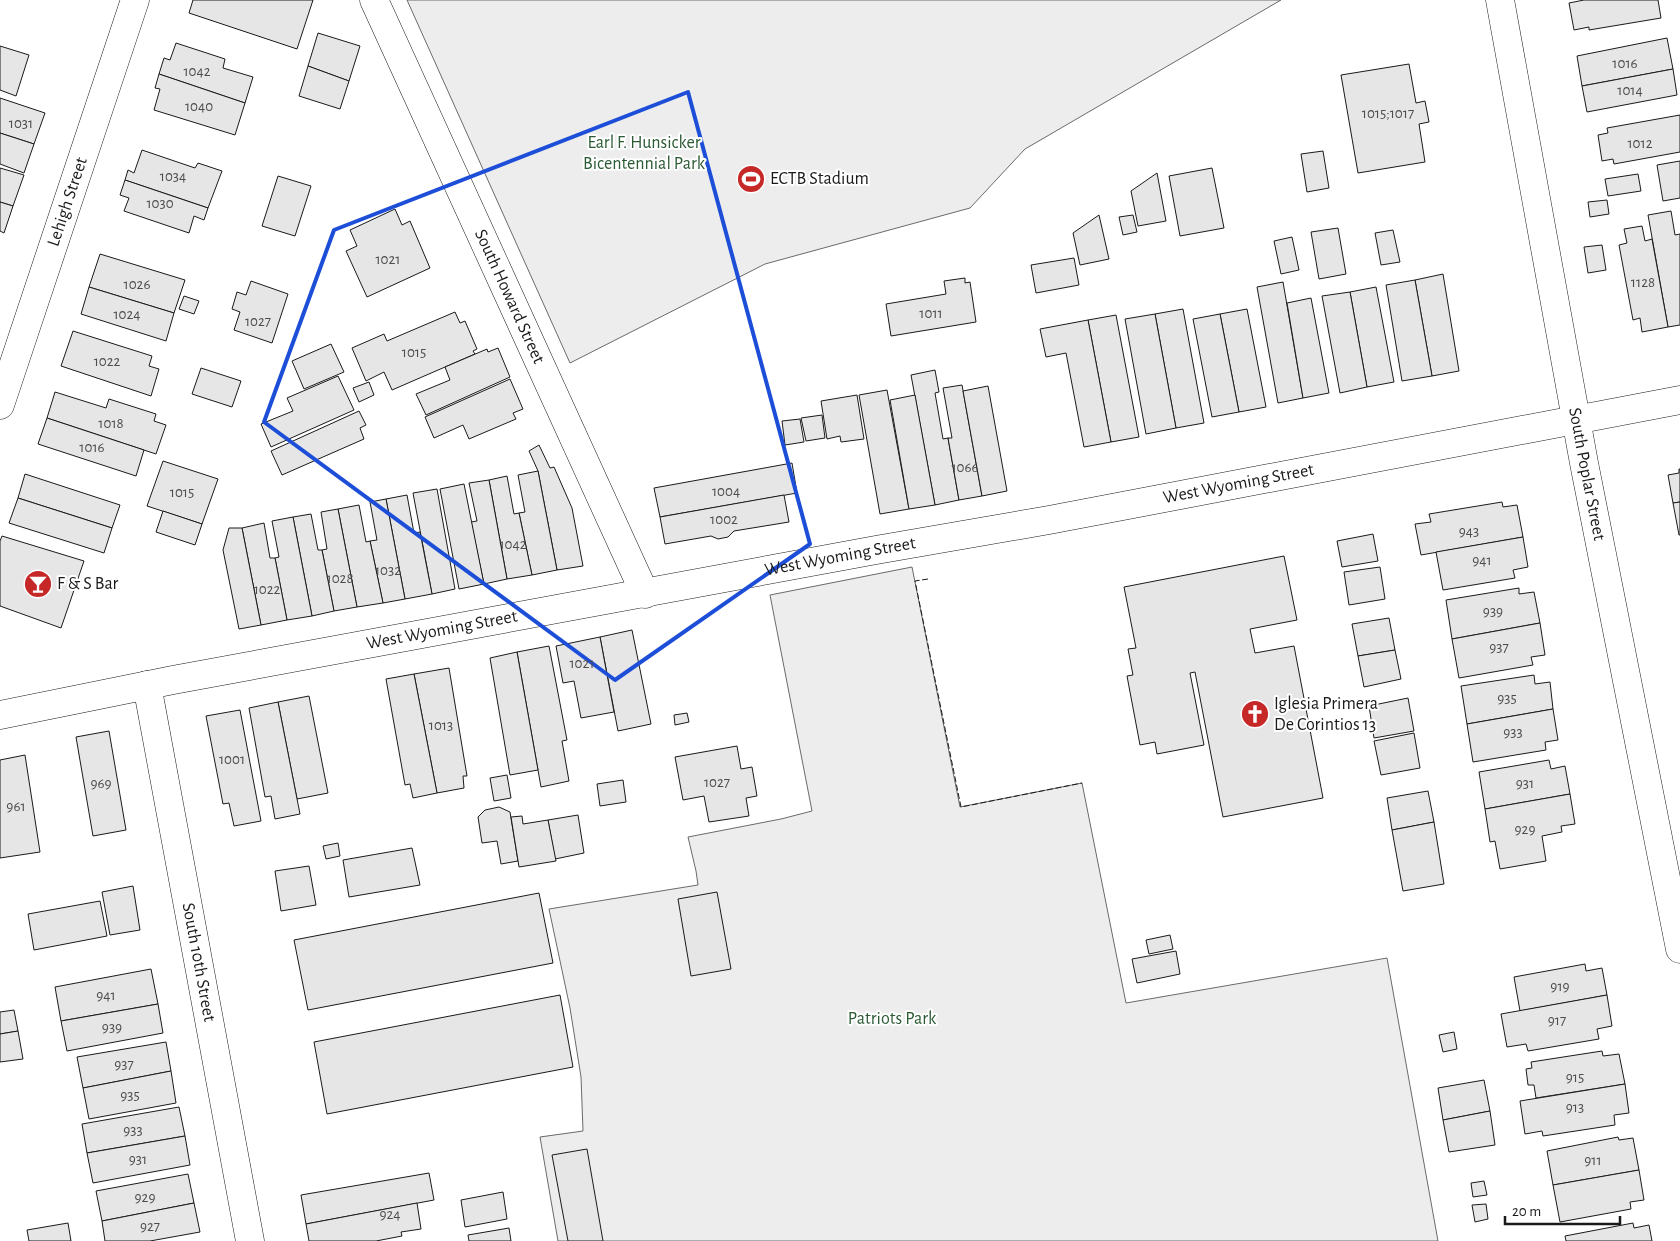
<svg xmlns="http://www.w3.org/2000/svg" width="1680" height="1241" viewBox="0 0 1680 1241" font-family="'Alegreya Sans',sans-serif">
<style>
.green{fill:#ededed;stroke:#6a6a6a}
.building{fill:#e6e6e6;stroke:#1a1a1a}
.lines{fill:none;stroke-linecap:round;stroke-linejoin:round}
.minor-casing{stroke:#1a1a1a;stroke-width:29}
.primary-casing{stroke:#1a1a1a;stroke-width:29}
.minor{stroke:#fff;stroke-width:28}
.primary{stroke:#fff;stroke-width:28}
.fence{stroke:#1a1a1a;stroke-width:1;stroke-dasharray:6 2.5;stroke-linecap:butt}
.marked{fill:none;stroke:#1d4ed8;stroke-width:4;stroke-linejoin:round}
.labels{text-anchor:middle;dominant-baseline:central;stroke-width:4;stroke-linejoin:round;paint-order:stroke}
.number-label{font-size:15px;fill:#4d4d4d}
.park-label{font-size:18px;fill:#2b5a34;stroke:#fff}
.poi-label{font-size:18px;fill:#1a1a1a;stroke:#fff;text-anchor:start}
.street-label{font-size:18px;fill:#1a1a1a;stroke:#fff}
</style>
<rect width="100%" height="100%" fill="#fff"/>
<g class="green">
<path d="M407 0H1281L1025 149 970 208 765 264 570 363Z"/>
<path d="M912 567 960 807 1082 783 1126 1003 1387 958 1438 1241H558L540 1137 583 1131 581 1077 570 1008 549 909 698 885 696 871 688 837 781 819 812 811 770 595Z"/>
</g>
<g class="building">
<path d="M193 0H313L297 49 189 13Z"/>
<path d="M1584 0H1658L1661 18 1589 30V27L1574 30 1569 3Z"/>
<path d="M318 33 360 46 349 81 308 66Z"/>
<path d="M1667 38 1673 69 1582 86 1577 56Z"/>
<path d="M176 43 225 59 223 68 253 77 245 103 159 74 164 58 170 60Z"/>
<path d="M0 46 29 55 16 96 0 90Z"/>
<path d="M1409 64 1416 103 1425 101 1429 122 1419 124 1425 162 1358 173 1341 75Z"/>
<path d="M308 66 349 81 340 109 299 96Z"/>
<path d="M1673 69 1677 95 1587 112 1582 86Z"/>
<path d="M159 74 245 103 235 135 154 110 160 89 155 88Z"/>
<path d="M0 98 45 113 34 144 0 133Z"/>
<path d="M1680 115V152L1614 164 1613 159 1602 161 1598 135 1608 133 1607 128Z"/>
<path d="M0 133 34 144 24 173 0 164Z"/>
<path d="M142 150 195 168 198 163 222 171 208 208 125 180 128 170 134 173Z"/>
<path d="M1323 151 1329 188 1307 192 1301 154Z"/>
<path d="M1680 161V198L1663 201 1657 165Z"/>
<path d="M0 168 24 175 13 206 0 202Z"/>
<path d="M1212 168 1224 228 1180 236 1169 176Z"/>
<path d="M1157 173 1166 221 1138 226 1131 191Z"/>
<path d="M1638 174 1641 191 1608 196 1605 179Z"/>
<path d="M278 176 311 186 295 236 262 226Z"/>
<path d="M125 180 208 208 204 220 194 216 189 233 124 211 129 198 120 195Z"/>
<path d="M1607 200 1609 214 1590 217 1588 202Z"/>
<path d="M0 202 13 206 4 233 0 231Z"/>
<path d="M395 209 402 225 410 221 430 268 367 297 346 251 357 246 350 230Z"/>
<path d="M1671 211 1675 235 1680 234V325L1668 327 1648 215Z"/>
<path d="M1099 215 1109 259 1080 265 1073 233Z"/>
<path d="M1133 215 1137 232 1123 235 1119 217Z"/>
<path d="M1642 226 1645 241 1652 239 1668 327 1642 332 1640 318 1633 320 1619 245 1627 243 1624 229Z"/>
<path d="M1338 228 1346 274 1319 279 1311 232Z"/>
<path d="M1393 230 1400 262 1381 265 1375 233Z"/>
<path d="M1292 237 1299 270 1281 274 1274 241Z"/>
<path d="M1602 245 1606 270 1588 273 1584 247Z"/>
<path d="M100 254 185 280 174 313 89 287Z"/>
<path d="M1074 258 1079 285 1036 293 1031 265Z"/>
<path d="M1443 274 1459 371 1432 376 1415 280Z"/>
<path d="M965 278V283L970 282 976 322 891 336 886 304 946 294 944 281Z"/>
<path d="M1415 280 1432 376 1402 381 1386 285Z"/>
<path d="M251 281 288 294 272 343 234 330 240 312 232 309 237 292 246 295Z"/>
<path d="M1283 282 1303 398 1278 403 1257 287Z"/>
<path d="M89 287 174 313 166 341 81 314Z"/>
<path d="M1376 287 1394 382 1367 387 1350 292Z"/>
<path d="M1350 292 1367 387 1340 393 1322 296Z"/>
<path d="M184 296 199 301 194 314 179 309Z"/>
<path d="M1311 298 1329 393 1303 398 1287 303Z"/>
<path d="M1183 309 1204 423 1176 428 1155 314Z"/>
<path d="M1247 309 1266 407 1239 412 1220 314Z"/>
<path d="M455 312 460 323 465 321 477 349 473 351 475 354 392 390 384 372 366 381 352 348 384 334 387 341Z"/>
<path d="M1155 314 1176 428 1146 434 1125 319Z"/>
<path d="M1220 314 1239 412 1212 417 1193 319Z"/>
<path d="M1116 315 1139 437 1111 442 1088 320Z"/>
<path d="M1088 320 1111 442 1084 447 1066 353 1046 357 1040 329Z"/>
<path d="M73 331 152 356 149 366 159 369 151 396 61 366Z"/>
<path d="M331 344 344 372 304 389 292 361Z"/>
<path d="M498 348 510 377 426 415 416 394 450 380 445 367 487 349 488 352Z"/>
<path d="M201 368 241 381 232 407 192 394Z"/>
<path d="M935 370 939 392 935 393 943 439 948 438 959 500 935 505 911 375Z"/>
<path d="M338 376 354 410 271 447 261 424 293 411 287 398Z"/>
<path d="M510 379 523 409 513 413 516 419 469 439 463 425 434 438 425 417Z"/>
<path d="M369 382 374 395 359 402 353 388Z"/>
<path d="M962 385 982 496 959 500 948 438H952L943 388Z"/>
<path d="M988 386 1007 491 982 496 963 391Z"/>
<path d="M887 390 909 509 880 514 859 395Z"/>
<path d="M55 392 106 408 109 399 156 414 154 421 166 425 156 454 47 418Z"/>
<path d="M857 395 864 439 841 442 840 436 827 439 821 401Z"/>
<path d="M915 395 935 505 909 509 890 400Z"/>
<path d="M359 411 366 425 360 428 364 439 282 475 271 451Z"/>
<path d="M822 415 825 438 806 441 801 418Z"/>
<path d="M47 418 144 450 136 476 38 444Z"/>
<path d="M800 419 804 442 785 445 782 421Z"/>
<path d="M539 445 550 468 554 467 572 508 583 566 557 570 538 471 529 451Z"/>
<path d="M163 461 218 479 202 524 147 506Z"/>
<path d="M792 463 797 493 660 517 654 488Z"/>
<path d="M1679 469H1680V502L1673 503 1668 475 1679 473Z"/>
<path d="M538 471 557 570 532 575 519 513 525 512 518 475Z"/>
<path d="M25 474 120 505 112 528 18 498Z"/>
<path d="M507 476 514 514 519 513 532 575 507 579 489 480Z"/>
<path d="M489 480 507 579 484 584 471 522 477 521 469 483Z"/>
<path d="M464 484 484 584 459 589 440 489Z"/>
<path d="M437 489 455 589 432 594 413 493Z"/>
<path d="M407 495 414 533 420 532 432 594 405 599 386 499Z"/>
<path d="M784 495 789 522 734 531 728 537 718 539 711 536 665 544 660 517Z"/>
<path d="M18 498 112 528 104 553 9 523Z"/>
<path d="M386 499 405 599 383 603 370 541 377 540 370 502Z"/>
<path d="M1502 502 1503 507 1517 505 1523 537 1421 555 1415 524 1431 522 1429 514Z"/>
<path d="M1680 502V535H1679L1673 503Z"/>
<path d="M359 505 366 542 370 541 383 603 357 607 338 509Z"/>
<path d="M338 509 357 607 334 611 322 550 327 549 321 512Z"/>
<path d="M163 511 202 524 195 545 156 532Z"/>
<path d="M311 514 318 550H322L334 611 312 616 293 517Z"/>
<path d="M293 517 312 616 287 620 275 558 279 557 272 521Z"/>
<path d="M264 523 270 558H275L287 620 261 625 242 528Z"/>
<path d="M229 528H242L261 625 239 629 223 550Z"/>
<path d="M1373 534 1378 561 1342 567 1337 541Z"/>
<path d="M2 536 84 561 61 628 0 606V541Z"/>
<path d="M1523 537 1528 567 1513 570 1515 578 1443 590 1436 552Z"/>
<path d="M1284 556 1297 620 1250 629 1255 653 1294 646 1323 798 1223 817 1195 672 1190 673 1204 745 1157 754 1155 742 1140 745 1127 676 1133 675 1128 649 1136 648 1124 587Z"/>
<path d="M1380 567 1385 599 1349 605 1344 572Z"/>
<path d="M1519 588V594L1534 592 1540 623 1452 639 1446 600Z"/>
<path d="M1389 618 1395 650 1358 656 1352 624Z"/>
<path d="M1540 623 1545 655 1531 657 1533 665 1459 678 1452 639Z"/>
<path d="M632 630 651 724 618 731 600 637Z"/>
<path d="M600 637 614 712 581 718 574 681 563 683 556 646Z"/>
<path d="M549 646 567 740 562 741 569 781 541 787 517 652Z"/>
<path d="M1395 650 1401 679 1364 687 1358 656Z"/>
<path d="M517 652 538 770 510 775 490 658Z"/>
<path d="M449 668 467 776H463L464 788 437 793 414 674Z"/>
<path d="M414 674 437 793 413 798 410 784 405 785 386 679Z"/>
<path d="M1534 675 1535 684 1550 682 1553 709 1467 724 1461 686Z"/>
<path d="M309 696 328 793 297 799 278 702Z"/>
<path d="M1408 698 1414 731 1374 738 1369 706Z"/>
<path d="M278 702 300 814 275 819 271 796 265 797 249 708Z"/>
<path d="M1553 709 1558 740 1545 742 1546 750 1473 762 1467 724Z"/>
<path d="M240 710 261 821 234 826 229 803 223 804 206 716Z"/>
<path d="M687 713 689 722 675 725 674 715Z"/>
<path d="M109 731 126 830 93 836 76 737Z"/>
<path d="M1414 733 1420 768 1381 775 1374 741Z"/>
<path d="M737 746 741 769 752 767 757 796 746 798 749 816 709 822 704 796 683 800 675 757Z"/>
<path d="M25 755 40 852 0 858V760Z"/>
<path d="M1549 760 1551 769 1565 766 1570 794 1485 809 1479 772Z"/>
<path d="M507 775 511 798 494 801 490 778Z"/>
<path d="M623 780 626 802 600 806 597 784Z"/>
<path d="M1428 791 1434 822 1392 830 1387 798Z"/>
<path d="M1570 794 1575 824 1561 826 1562 832 1542 836 1546 861 1500 869 1495 841 1490 842 1485 809Z"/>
<path d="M499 807 510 812 518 861 501 864 497 841 482 843 478 817 485 810Z"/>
<path d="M578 815 584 853 555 859 548 820Z"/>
<path d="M522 816 523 824 548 820 556 861 519 867 511 817Z"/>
<path d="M1434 822 1444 884 1403 891 1392 830Z"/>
<path d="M338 843 340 856 326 859 323 846Z"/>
<path d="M412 848 420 885 349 897 343 860Z"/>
<path d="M309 866 316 905 281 911 275 871Z"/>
<path d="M133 886 140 930 110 935 102 892Z"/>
<path d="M717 892 731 969 691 976 678 899Z"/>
<path d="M539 893 553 963 308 1010 294 940Z"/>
<path d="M100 901 107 936 34 950 28 914Z"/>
<path d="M1170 935 1173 949 1149 954 1146 940Z"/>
<path d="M1176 951 1180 974 1137 983 1132 959Z"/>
<path d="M1585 964 1586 971 1602 968 1607 995 1520 1011 1514 977Z"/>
<path d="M151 969 158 1004 61 1021 55 987Z"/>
<path d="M560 995 573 1067 327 1114 314 1042Z"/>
<path d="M1607 995 1612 1026 1597 1029 1599 1039 1528 1051 1526 1044 1507 1047 1501 1014Z"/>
<path d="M158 1004 163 1033 67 1051 61 1021Z"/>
<path d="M14 1010 18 1031 0 1034V1012Z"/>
<path d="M18 1031 23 1059 0 1062V1034Z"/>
<path d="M1454 1032 1457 1049 1443 1052 1439 1035Z"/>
<path d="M166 1042 171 1071 83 1088 77 1057Z"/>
<path d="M1602 1051 1603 1056 1619 1054 1625 1084 1536 1098 1534 1085H1528L1526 1069 1532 1068 1531 1062Z"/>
<path d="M171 1071 176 1103 89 1119 83 1088Z"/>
<path d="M1484 1080 1490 1111 1443 1120 1438 1088Z"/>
<path d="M1625 1084 1629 1113 1614 1115 1615 1125 1543 1136 1542 1131 1525 1134 1520 1101Z"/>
<path d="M179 1107 185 1136 87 1153 82 1124Z"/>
<path d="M1490 1111 1495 1145 1449 1152 1443 1120Z"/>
<path d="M185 1136 190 1165 93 1183 87 1153Z"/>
<path d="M1618 1137 1619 1140 1633 1138 1639 1170 1553 1185 1547 1151Z"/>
<path d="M587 1149 603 1241H568L552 1155Z"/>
<path d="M1639 1170 1644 1200 1630 1202 1631 1209 1560 1222 1553 1185Z"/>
<path d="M429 1173 434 1200 306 1224 301 1195Z"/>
<path d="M188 1174 194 1203 102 1221 96 1191Z"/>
<path d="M1484 1181 1487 1195 1473 1197 1471 1183Z"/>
<path d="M503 1192 507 1219 465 1227 461 1200Z"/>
<path d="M194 1203 200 1232 150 1241H105L102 1221Z"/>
<path d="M417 1203 421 1229 401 1232 402 1236 376 1241H309L306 1224Z"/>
<path d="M1486 1204 1488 1219 1475 1222 1472 1205Z"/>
<path d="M68 1223 71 1241H29L27 1230Z"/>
<path d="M1633 1223 1634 1228 1649 1225 1652 1241H1566L1565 1236Z"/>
<path d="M509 1228 511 1241H469L468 1235Z"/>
</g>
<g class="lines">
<defs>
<g id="minor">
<path id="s1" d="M374 0 645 594"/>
<path id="s2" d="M1500 0 1584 463 1680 949"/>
<path id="s3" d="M147 685 250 1241"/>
<path id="s4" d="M0 715 173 680 876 550 1049 520 1680 400"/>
</g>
<g id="primary">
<path id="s5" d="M0 405 135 0"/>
</g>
</defs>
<use href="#minor" class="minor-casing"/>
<use href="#primary" class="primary-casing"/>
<use href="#minor" class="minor"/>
<use href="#primary" class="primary"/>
<path class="fence" d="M928 579 915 581 961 807 1082 783"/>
</g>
<path class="marked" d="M688 92 810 544 615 680 264 422 334 230Z"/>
<defs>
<symbol id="stadium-disc" viewBox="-11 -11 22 22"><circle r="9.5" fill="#c62828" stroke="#fff"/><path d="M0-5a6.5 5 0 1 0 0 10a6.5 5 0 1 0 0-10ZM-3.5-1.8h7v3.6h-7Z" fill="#fff"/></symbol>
<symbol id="bar-disc" viewBox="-11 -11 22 22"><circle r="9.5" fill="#c62828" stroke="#fff"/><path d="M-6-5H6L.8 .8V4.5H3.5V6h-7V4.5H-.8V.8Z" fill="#fff"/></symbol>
<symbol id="church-disc" viewBox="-11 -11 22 22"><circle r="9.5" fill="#c62828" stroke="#fff"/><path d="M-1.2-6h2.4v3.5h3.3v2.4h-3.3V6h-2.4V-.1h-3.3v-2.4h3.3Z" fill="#fff"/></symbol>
</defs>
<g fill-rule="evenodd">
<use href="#stadium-disc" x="735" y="163" width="32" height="32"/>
<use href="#bar-disc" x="22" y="568" width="32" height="32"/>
<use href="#church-disc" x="1239" y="698" width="32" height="32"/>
</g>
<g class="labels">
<g class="number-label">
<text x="1625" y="63">1016</text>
<text x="197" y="71">1042</text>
<text x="1630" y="90">1014</text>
<text x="199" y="106">1040</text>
<text x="1388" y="113">1015;1017</text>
<text x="21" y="123">1031</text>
<text x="1640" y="143">1012</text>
<text x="173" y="176">1034</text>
<text x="160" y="203">1030</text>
<text x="388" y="259">1021</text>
<text x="1643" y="282">1128</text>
<text x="137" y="284">1026</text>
<text x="931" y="313">1011</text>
<text x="127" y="314">1024</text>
<text x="258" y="321">1027</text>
<text x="414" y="352">1015</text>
<text x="107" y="361">1022</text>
<text x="111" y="423">1018</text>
<text x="92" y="447">1016</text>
<text x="965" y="467">1066</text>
<text x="726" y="491">1004</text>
<text x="182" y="492">1015</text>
<text x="724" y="519">1002</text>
<text x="1469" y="531">943</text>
<text x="513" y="544">1042</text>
<text x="1482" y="560">941</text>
<text x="388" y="570">1032</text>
<text x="340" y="578">1028</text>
<text x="267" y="589">1022</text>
<text x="1493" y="611">939</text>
<text x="1499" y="647">937</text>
<text x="582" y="663">1021</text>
<text x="1507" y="698">935</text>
<text x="441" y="725">1013</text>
<text x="1513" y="732">933</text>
<text x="232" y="759">1001</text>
<text x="717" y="782">1027</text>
<text x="101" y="783">969</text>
<text x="1525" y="783">931</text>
<text x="16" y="806">961</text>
<text x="1525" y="829">929</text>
<text x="1560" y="986">919</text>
<text x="106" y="995">941</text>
<text x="1557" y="1020">917</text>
<text x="112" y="1027">939</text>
<text x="124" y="1064">937</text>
<text x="1575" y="1077">915</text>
<text x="130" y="1095">935</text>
<text x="1575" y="1107">913</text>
<text x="133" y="1130">933</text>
<text x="138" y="1159">931</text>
<text x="1593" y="1160">911</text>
<text x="145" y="1197">929</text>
<text x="390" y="1214">924</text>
<text x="150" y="1226">927</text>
</g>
<g class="park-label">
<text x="644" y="143">Earl F. Hunsicker<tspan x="644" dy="21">Bicentennial Park</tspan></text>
<text x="892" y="1019">Patriots Park</text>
</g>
<g class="poi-label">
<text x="770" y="179">ECTB Stadium</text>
<text x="57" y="584">F &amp; S Bar</text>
<text x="1274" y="704">Iglesia Primera<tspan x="1274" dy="21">De Corintios 13</tspan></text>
</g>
<g class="street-label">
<text stroke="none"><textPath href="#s5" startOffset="214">Lehigh Street</textPath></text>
<text stroke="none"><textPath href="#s1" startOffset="326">South Howard Street</textPath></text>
<text stroke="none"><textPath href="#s2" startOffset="482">South Poplar Street</textPath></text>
<text stroke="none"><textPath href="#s4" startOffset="1260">West Wyoming Street</textPath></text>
<text stroke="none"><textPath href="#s4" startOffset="855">West Wyoming Street</textPath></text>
<text stroke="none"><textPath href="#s4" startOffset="450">West Wyoming Street</textPath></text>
<text stroke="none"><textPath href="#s3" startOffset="282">South 10th Street</textPath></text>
</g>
</g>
<path d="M1505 1216v8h115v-8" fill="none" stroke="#1a1a1a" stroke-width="2.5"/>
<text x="1512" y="1216" font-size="15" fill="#1a1a1a" stroke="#ffffff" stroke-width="4" paint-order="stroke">20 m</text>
</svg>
